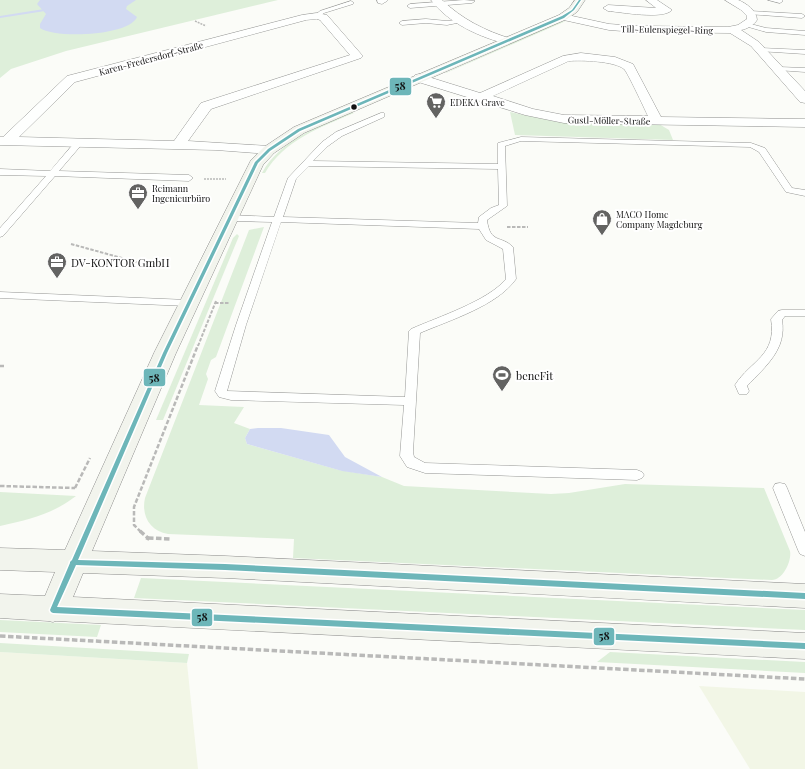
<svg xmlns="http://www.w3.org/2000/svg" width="805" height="769" viewBox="0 0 805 769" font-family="'Playfair Display',serif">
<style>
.farmland{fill:#f2f6e6}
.green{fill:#deefda}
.water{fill:#d2daf2}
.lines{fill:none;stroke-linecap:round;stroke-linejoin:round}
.stream{fill:#d2daf2;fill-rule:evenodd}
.lane-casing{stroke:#969795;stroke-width:1}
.street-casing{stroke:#969795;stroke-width:1}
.secondary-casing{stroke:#8d8d8c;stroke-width:1}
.path-far3{stroke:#b9b9b8;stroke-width:1.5;stroke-dasharray:2 1;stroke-linecap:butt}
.path-far2{stroke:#b9b9b8;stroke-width:2;stroke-dasharray:3.5 1.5;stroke-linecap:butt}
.path-far1{stroke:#b9b9b8;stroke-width:2.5;stroke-dasharray:4.5 2;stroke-linecap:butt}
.path{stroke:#b9b9b8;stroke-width:3.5;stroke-dasharray:5.5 2.5;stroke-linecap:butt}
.lane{fill:#fefffe;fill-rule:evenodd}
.street{fill:#fefffe;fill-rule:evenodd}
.secondary{fill:#f2f4ed;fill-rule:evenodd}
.bus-1-casing{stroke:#fff;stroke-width:3}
.bus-1{fill:#6db6b9;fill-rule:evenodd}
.bus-dot{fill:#111;stroke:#fff;stroke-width:1.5}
.labels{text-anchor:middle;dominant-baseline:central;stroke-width:4;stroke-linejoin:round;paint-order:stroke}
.far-street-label{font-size:9px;fill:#111;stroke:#fff}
.far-poi-label{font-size:9px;fill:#111;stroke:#fff;text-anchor:start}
.poi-label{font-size:11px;fill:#111;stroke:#fff;text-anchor:start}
.line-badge{stroke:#fff;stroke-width:1.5}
.pale-badge-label{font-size:11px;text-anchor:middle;font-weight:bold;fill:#111}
</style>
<rect width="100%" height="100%" fill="#fbfcf8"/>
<g class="farmland">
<path d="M0 652 187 663 198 769H0Z"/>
<path d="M699 686 805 692V769H750Z"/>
</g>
<g class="green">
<path d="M0 0H278L66 51 11 69 0 78Z"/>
<path d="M566 21 446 73H445L559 22Z"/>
<path d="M351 112 354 113C321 127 284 140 265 173H262C280 140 318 127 351 112Z"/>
<path d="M510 112 558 122 659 124 669 130 673 140 515 135Z"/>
<path d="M264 227 216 357 211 360 206 374 208 379 199 405 244 407 234 423 250 429 245 438 247 444 339 470 382 477 404 486 551 494 569 493 625 484 764 488 790 551C792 561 783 580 772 580L293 558 294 539 168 534C150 531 141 516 145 498L249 230Z"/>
<path d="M237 234 239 236 163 420H156L233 238Z"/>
<path d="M0 492 76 496C53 514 28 520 0 526Z"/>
<path d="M141 578 805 610V630L134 598Z"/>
<path d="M0 620 101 625 97 637 0 632Z"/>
<path d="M0 643 189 654 187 663 0 652Z"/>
<path d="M610 652 805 662V673L597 662Z"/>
</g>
<g class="water">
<path d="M40 0H136L127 6 126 9 137 17C129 36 55 39 40 28V24L46 14 37 4Z"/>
<path d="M258 428H281L329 435 345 457 382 477 342 471 247 444 245 438 250 429Z"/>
</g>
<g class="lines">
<path class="stream" d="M44 9 45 11 0 18V16Z"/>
<defs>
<g id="lane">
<path d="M464 0 475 1 472 3 410 8 407 6 410 4Z"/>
<path d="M768 0H782L783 1 780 3Z"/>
<path d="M351 1 354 3 353 4 324 13 319 17 314 16 320 11Z"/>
<path d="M750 11 802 14 805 16 802 18 748 14 747 13Z"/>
<path d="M426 19 447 21 464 19 467 21 447 25 426 23 402 25 399 23 402 21Z"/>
<path d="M747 23 766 28 805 31V35L766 32 745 26V24Z"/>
<path d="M760 48 805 50V54L758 51 757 50Z"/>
<path d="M779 67 805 68V72L777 70 776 69Z"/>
<path d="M381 113H384V117L342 136 328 146 313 161 498 164V143L521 137 751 143 765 148 792 188 805 190V196L786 192 759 152 750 147 521 141 505 146 507 206 487 220C490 244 501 235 513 247L516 279C497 306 450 320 420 333L413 452 414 457 425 463 637 470 642 472 644 475 642 478 637 480 425 473 407 467 400 456 404 405 231 400 219 397 215 391 236 325 272 222 230 221 225 218 230 215 274 217 288 178 322 142 336 132ZM309 166 498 169 499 205 491 208 479 217 478 223 283 217 296 179ZM281 222 479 229 486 240 503 249 506 279C488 301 438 317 411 329L409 331 405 397 227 391 246 325Z"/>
<path d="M76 141H79L83 143 59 171 189 175 193 178 189 181 55 176 3 236 0 237V228L46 176 0 175V169L50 171Z"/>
<path d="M0 292 188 300 193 303 188 306 0 298Z"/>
<path d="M782 310H805V316H785L782 320C787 349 766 366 747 386L749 391 747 394H739L735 385C751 360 777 356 771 319L778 311Z"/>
<path d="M780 483 785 484 787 488 805 532V556L800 554 798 550 773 488 775 484Z"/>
</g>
<g id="street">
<path d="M377 0H387V1L382 4 378 3Z"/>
<path d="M431 0H442C462 19 485 31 512 39L514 41 508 44C481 38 448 23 431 0Z"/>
<path d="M646 0H657L672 10C663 20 621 12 608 11L603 8 608 5 656 8Z"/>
<path d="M725 0C729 0 734 0 738 0 746 3 757 11 757 20 754 25 747 29 741 30L759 42 805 91V103L800 102 751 46 730 33 636 32 609 30 559 19 558 17 563 14 609 24 636 26 728 27 738 25 747 19V16L741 10Z"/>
<path d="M317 13 327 15 361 54 363 56 361 58 211 109 188 141 269 146 274 147 276 150 274 153 269 154 216 150 0 145V137H3L67 76 302 15ZM317 19 320 20 350 55 201 103 174 141 19 137 75 82 306 20Z"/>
<path d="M581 53 615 57 633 64 661 117 805 119V127L564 123 525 115 415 81 413 78 415 75 419 74 480 93 563 56ZM569 61C582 60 614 61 624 69 628 73 644 108 648 116L564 115 533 109 493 96Z"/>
</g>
<path id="secondary" d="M575 0H585L577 12 567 19 304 133 274 153 263 165 176 353 92 551 225 556 805 584V608L225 578 83 573 73 597 805 633V659L56 621 53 622 48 621 0 618V594L45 596 55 572 0 570V548L65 550 154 353 251 160 264 147 294 127 559 15 569 8Z"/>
</defs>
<use href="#lane" class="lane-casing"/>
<use href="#street" class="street-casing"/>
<use href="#secondary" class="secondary-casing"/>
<g class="path-far3">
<path d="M195 21 206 26"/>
<path d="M429 104H441"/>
<path d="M204 179H226"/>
</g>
<g class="path-far2">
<path d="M507 227H528"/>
<path d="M71 244 140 263"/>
<path d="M215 303H230"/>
<path d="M198 346 216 301"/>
</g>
<g class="path-far1">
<path d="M0 366H4"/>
<path d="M0 486 75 488"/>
<path d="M75 488 90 458"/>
<path d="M141 532 134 525V507L198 345"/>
</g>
<g class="path">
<path d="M140 531 148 538 147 540"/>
<path d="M148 538 170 539"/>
<path d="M0 636 805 679"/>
</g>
<use href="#lane" class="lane"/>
<use href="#street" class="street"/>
<use href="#secondary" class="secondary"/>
<defs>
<path id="bus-1" d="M579 0H581L574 10 564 18 300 131 270 151 258 163 167 353 78 560 225 564 805 593V599L225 570 76 565 57 607 805 643V649L53 613 51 612 50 610 70 563V562L72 560 163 353 255 162 268 149 298 129 562 16 572 10Z"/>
</defs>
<use href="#bus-1" class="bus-1-casing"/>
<use href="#bus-1" class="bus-1"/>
</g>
<defs>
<symbol id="supermarket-pin" viewBox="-11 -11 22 30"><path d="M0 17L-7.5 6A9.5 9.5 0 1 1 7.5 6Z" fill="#636362" stroke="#fff"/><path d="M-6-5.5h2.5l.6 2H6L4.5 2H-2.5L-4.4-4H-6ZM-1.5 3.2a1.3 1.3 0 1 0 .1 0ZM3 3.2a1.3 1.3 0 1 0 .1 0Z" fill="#fff"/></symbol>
<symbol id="office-pin" viewBox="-11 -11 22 30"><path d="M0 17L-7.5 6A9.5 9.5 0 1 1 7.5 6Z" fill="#636362" stroke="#fff"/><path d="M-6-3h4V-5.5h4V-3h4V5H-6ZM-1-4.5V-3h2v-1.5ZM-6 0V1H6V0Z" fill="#fff"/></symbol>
<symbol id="shop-pin" viewBox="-11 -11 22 30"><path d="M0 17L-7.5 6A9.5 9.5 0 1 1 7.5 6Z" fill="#636362" stroke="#fff"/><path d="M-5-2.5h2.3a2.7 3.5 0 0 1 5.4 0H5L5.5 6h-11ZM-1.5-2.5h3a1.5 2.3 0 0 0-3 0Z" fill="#fff"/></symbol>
<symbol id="stadium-pin" viewBox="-11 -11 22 30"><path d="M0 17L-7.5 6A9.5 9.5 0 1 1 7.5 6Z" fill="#636362" stroke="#fff"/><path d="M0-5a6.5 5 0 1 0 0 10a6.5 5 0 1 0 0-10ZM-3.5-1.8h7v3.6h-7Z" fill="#fff"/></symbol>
</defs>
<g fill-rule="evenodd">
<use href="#supermarket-pin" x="425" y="91" width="22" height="30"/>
<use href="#office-pin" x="127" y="182" width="22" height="30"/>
<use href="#shop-pin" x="591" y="208" width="22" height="30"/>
<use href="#office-pin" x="46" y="251" width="22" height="30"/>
<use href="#stadium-pin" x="491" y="364" width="22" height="30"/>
</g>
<circle class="bus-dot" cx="354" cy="107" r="3.5"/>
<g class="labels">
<g class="far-street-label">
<text transform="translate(667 29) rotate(1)">Till-Eulenspiegel-Ring</text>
<text transform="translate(151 58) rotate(-15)">Karen-Fredersdorf-Straße</text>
<text transform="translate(609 120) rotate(1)">Gustl-Möller-Straße</text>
</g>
<g class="far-poi-label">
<text x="450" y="102">EDEKA Grave</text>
<text x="152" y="188">Reimann<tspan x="152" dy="10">Ingenieurbüro</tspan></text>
<text x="616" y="214">MACO Home<tspan x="616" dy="10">Company Magdeburg</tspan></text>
</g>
<g class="poi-label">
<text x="71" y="262">DV-KONTOR GmbH</text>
<text x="516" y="375">beneFit</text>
</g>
</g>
<g class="line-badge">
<rect x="389" y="77" width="23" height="19" rx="4" fill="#6db6b9"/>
<rect x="143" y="368" width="23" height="19" rx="4" fill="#6db6b9"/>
<rect x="191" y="608" width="22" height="19" rx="4" fill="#6db6b9"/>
<rect x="593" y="627" width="22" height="19" rx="4" fill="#6db6b9"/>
</g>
<g class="pale-badge-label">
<text x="400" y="90">58</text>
<text x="154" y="382">58</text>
<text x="202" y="621">58</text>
<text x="604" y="640">58</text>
</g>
</svg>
